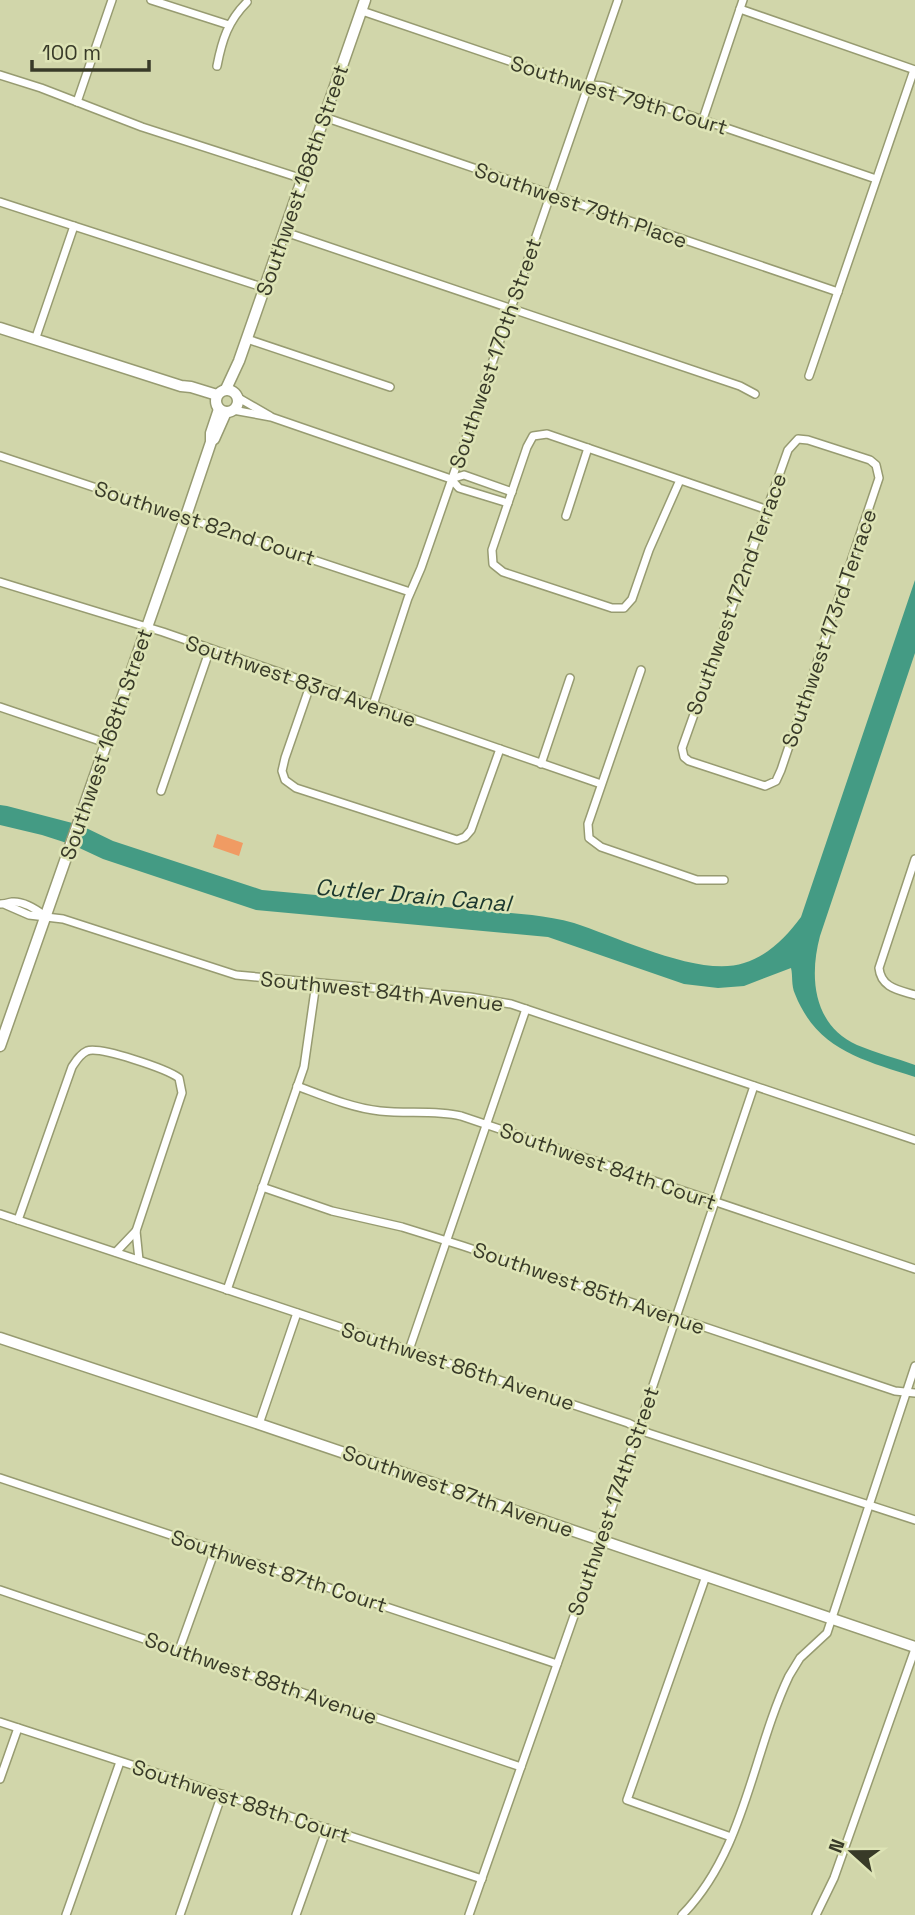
<svg xmlns="http://www.w3.org/2000/svg" width="915" height="1915" viewBox="0 0 915 1915" font-family="'Space Grotesk',sans-serif">
<style>
.green{fill:#f09b63}
.water{fill:#449b84}
.lines{fill:none;stroke-linecap:round;stroke-linejoin:round}
.street-casing{stroke:#979b71;stroke-width:10}
.secondary-casing{stroke:#979b71;stroke-width:13}
.street{stroke:#fff;stroke-width:7}
.secondary{stroke:#fff;stroke-width:10}
.labels{text-anchor:middle;dominant-baseline:central;stroke-width:5;stroke-linejoin:round;paint-order:stroke}
.street-label{font-size:21px;fill:#383a28;stroke:#dee4b6}
.water-label{font-size:23px;font-style:italic;fill:#1b362e;stroke:#dee4b6}
</style>
<rect width="100%" height="100%" fill="#d1d6aa"/>
<path class="green" d="M217 834 243 843 239 856 213 847Z"/>
<path class="water" d="M915 580V653L820 936C809 977 813 1025 857 1045 876 1053 896 1058 915 1065V1077C863 1060 817 1050 795 994 791 985 793 976 791 968L744 986 718 988 684 984 548 937 256 910 103 859 73 845 42 835 0 825V805L7 806 80 825 113 841 262 890 532 915C546 917 560 919 574 923 618 937 700 978 744 963 768 956 787 936 801 917Z"/>
<g class="lines">
<defs>
<g id="street">
<path d="M151 0 229 25"/>
<path d="M740 9 915 70"/>
<path d="M362 11 577 84 603 86 876 179"/>
<path d="M217 66C222 40 228 21 247 2"/>
<path d="M0 75 41 88 142 127 303 179"/>
<path d="M77 102 112 0"/>
<path d="M324 117 838 292"/>
<path d="M703 119 743 0"/>
<path d="M0 202 265 288"/>
<path d="M285 232 740 386 755 394"/>
<path d="M247 339 390 387"/>
<path d="M35 340 74 226"/>
<path d="M809 376 914 70"/>
<path d="M237 397 270 416"/>
<path d="M233 410 271 417 451 479 459 488 508 503"/>
<path d="M798 439 808 440 870 460 876 465 879 478 781 770 776 781 765 786 689 761 684 757 682 748 788 450Z"/>
<path d="M0 456 410 592"/>
<path d="M451 479 464 475 512 492"/>
<path d="M680 480 649 550 632 599 624 608H612L503 572 493 564 492 550 527 447 533 436 547 434 768 510"/>
<path d="M566 516 588 448"/>
<path d="M0 582 163 632 601 784"/>
<path d="M641 670 588 824 589 838 601 847 697 880H724"/>
<path d="M311 683 285 758 282 771 285 780 296 788 457 840 465 837 471 830 500 749"/>
<path d="M373 705 408 598 421 568 618 0"/>
<path d="M0 707 106 743"/>
<path d="M541 764 570 678"/>
<path d="M161 791 210 649"/>
<path d="M915 859 879 968C881 988 899 990 915 995"/>
<path d="M0 904C4 904 8 903 12 902 23 901 36 909 45 916"/>
<path d="M6 905 29 915 63 919 236 975 470 997 511 1004 915 1140"/>
<path d="M297 1086C324 1096 352 1108 380 1111 407 1114 435 1110 461 1116L915 1269"/>
<path d="M262 1187 332 1211 402 1227 463 1246 895 1391 915 1393"/>
<path d="M0 1214 628 1423 648 1433 915 1520"/>
<path d="M18 1220 72 1067C76 1061 80 1054 87 1051 100 1046 167 1069 179 1078L182 1093 136 1231 139 1260"/>
<path d="M116 1252 136 1231"/>
<path d="M227 1290 304 1067 316 983"/>
<path d="M409 1350 526 1009"/>
<path d="M259 1424 297 1313"/>
<path d="M0 1478 557 1664"/>
<path d="M706 1576 627 1800 731 1837"/>
<path d="M0 1590 521 1767"/>
<path d="M179 1650 215 1550"/>
<path d="M0 1722 482 1879"/>
<path d="M0 1779 18 1728"/>
<path d="M66 1915 120 1762"/>
<path d="M180 1915 222 1794"/>
<path d="M296 1915 327 1828"/>
<path d="M469 1915 607 1522 754 1086"/>
<path d="M682 1915C745 1851 752 1754 789 1676L800 1658 827 1633 915 1366"/>
<path d="M816 1915 834 1878 915 1649"/>
</g>
<g id="secondary">
<path d="M0 328 181 386 191 387 217 395"/>
<path d="M226 389 239 361 365 0"/>
<circle cx="227" cy="401" r="11"/>
<path d="M214 439 226 412"/>
<path d="M0 1046 186 516 211 442V433L219 409"/>
<path d="M0 1338 259 1424 915 1647"/>
</g>
</defs>
<use href="#street" class="street-casing"/>
<use href="#secondary" class="secondary-casing"/>
<use href="#street" class="street"/>
<use href="#secondary" class="secondary"/>
</g>
<g class="labels">
<g class="street-label">
<text transform="translate(619 95) rotate(17)">Southwest 79th Court</text>
<text transform="translate(302 180) rotate(-71)">Southwest 168th Street</text>
<text transform="translate(581 205) rotate(19)">Southwest 79th Place</text>
<text transform="translate(495 353) rotate(-71)">Southwest 170th Street</text>
<text transform="translate(205 523) rotate(18)">Southwest 82nd Court</text>
<text transform="translate(736 594) rotate(-70)">Southwest 172nd Terrace</text>
<text transform="translate(829 628) rotate(-71)">Southwest 173rd Terrace</text>
<text transform="translate(301 681) rotate(19)">Southwest 83rd Avenue</text>
<text transform="translate(106 744) rotate(-71)">Southwest 168th Street</text>
<text transform="translate(382 991) rotate(6)">Southwest 84th Avenue</text>
<text transform="translate(608 1166) rotate(19)">Southwest 84th Court</text>
<text transform="translate(589 1288) rotate(19)">Southwest 85th Avenue</text>
<text transform="translate(458 1366) rotate(18)">Southwest 86th Avenue</text>
<text transform="translate(458 1491) rotate(19)">Southwest 87th Avenue</text>
<text transform="translate(613 1501) rotate(-71)">Southwest 174th Street</text>
<text transform="translate(279 1571) rotate(18)">Southwest 87th Court</text>
<text transform="translate(261 1678) rotate(19)">Southwest 88th Avenue</text>
<text transform="translate(241 1801) rotate(18)">Southwest 88th Court</text>
</g>
<g class="water-label">
<text transform="translate(413 895) rotate(5)">Cutler Drain Canal</text>
</g>
</g>
<g transform="translate(852 1852) rotate(291)" stroke="#dee4b6" stroke-width="5" paint-order="stroke">
<path d="M0-5L12 26L0 18L-12 26Z" fill="#383a28"/>
<text y="-10" font-size="19" font-weight="bold" text-anchor="middle" fill="#383a28">N</text>
</g>
<path d="M32 60v10h117v-10" fill="none" stroke="#383a28" stroke-width="3.5"/>
<text x="42" y="60" font-size="21" fill="#383a28" stroke="#dee4b6" stroke-width="5" paint-order="stroke">100 m</text>
</svg>
